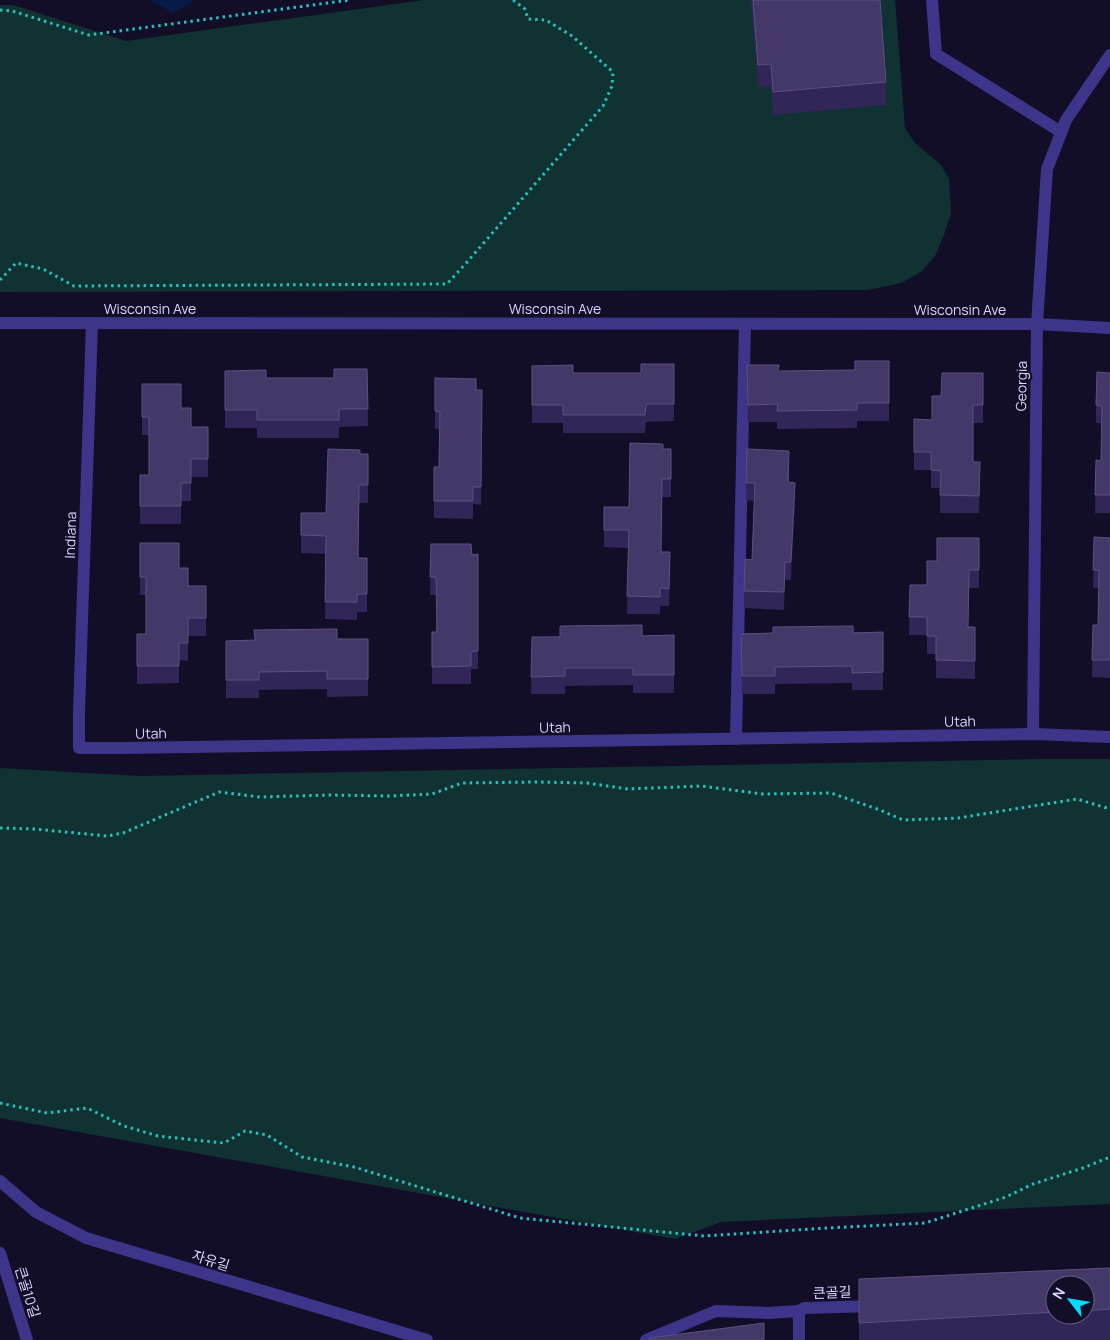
<svg xmlns="http://www.w3.org/2000/svg" width="1110" height="1340" viewBox="0 0 1110 1340" font-family="Manrope,'Noto Sans KR',sans-serif">
<style>
.green{fill:#103232}
.water{fill:#061b48}
.lines{fill:none;stroke-linecap:round;stroke-linejoin:round}
.path{stroke:#27c1be;stroke-width:3;stroke-dasharray:2.5 4;stroke-linecap:butt}
.minor{stroke:#3c358a;stroke-width:12}
.wall{fill:#322557;fill-rule:evenodd}
.shaded-wall{fill:#1e143c}
.building{fill:#443869;stroke:#5c5080}
.labels{text-anchor:middle;dominant-baseline:central;stroke-width:4.5;stroke-linejoin:round;paint-order:stroke}
.street-label{font-size:14px;fill:#dbd4ff;stroke:#130e28}
</style>
<rect width="100%" height="100%" fill="#130e28"/>
<g class="green">
<path d="M424 0H895L905 128 915 143 941 165 949 179 951 213 944 235 935 256 921 272 901 283 868 290 0 292V5H13L126 41Z"/>
<path d="M1042 759H1110V1204L721 1222 675 1239 0 1118V768L141 776Z"/>
</g>
<path class="water" d="M150 0H194L173 13Z"/>
<g class="lines">
<g class="path">
<path d="M0 10 12 11 89 35 350 0"/>
<path d="M0 280 16 263 43 269 74 286 447 284 468 261 603 106 612 86 613 72 572 36 546 20 528 19 525 9 513 0"/>
<path d="M0 828 35 829 107 836 123 833 219 792 260 797 330 795 389 796 432 794 462 783 535 782 587 783 628 789 701 786 763 794 831 793 880 810 903 820 958 818 1077 799 1110 809"/>
<path d="M0 1103 47 1113 87 1108 124 1126 158 1136 204 1141 224 1143 245 1131 267 1135 302 1157 354 1167 520 1218 704 1236 827 1228 925 1223 1006 1197 1033 1184 1083 1168 1110 1157"/>
</g>
<g class="minor">
<path d="M932 0 936 54 1061 132"/>
<path d="M0 323 1037 324 1110 328"/>
<path d="M92 323 79 711V748H123L1033 734 1110 737"/>
<path d="M1033 734 1037 324 1047 169 1066 120 1110 55"/>
<path d="M736 739 745 324"/>
<path d="M0 1181 36 1212 86 1238 427 1340"/>
<path d="M0 1253 27 1340"/>
<path d="M646 1340 716 1311 768 1313 799 1311 804 1308 875 1306"/>
<path d="M799 1340V1311"/>
</g>
</g>
<g class="wall">
<path d="M751 0H880L886 82V105L773 115 771 87 758 88Z"/>
<path d="M889 361V421H857V428L777 429V422H748L747 365 779 371 855 370Z"/>
<path d="M674 364V421L646 422 645 433H563V423H532V366L573 373H641Z"/>
<path d="M367 369 368 426 339 427V438H257V428H225V371L266 378H334Z"/>
<path d="M983 373V423H973V462H980L979 513H940V488H931V470H914V419L932 420 941 396Z"/>
<path d="M1110 373V513H1095L1096 460 1101 461V423H1096V405Z"/>
<path d="M142 384 181 408 191 427H208V477H191V501H181V524H140V475H149V435H142Z"/>
<path d="M476 390H482L481 505 473 504V519L434 518V467H439L440 429H435V411Z"/>
<path d="M663 449H671V497H662L661 552H670L669 606H660V614H627L628 548 604 547V507H629Z"/>
<path d="M360 454H368V503H359L358 558H367V612H357V620L325 619 326 554 301 553V513H326Z"/>
<path d="M789 469V482L795 500 791 580H785L784 610 744 608V591L752 560 754 501 746 500V483Z"/>
<path d="M1094 537 1110 538V678L1092 677 1093 625H1098V588H1093Z"/>
<path d="M979 538V588H969L968 627H975V679L936 678V654H927V635H909L910 585H927L937 561Z"/>
<path d="M140 543 179 568 188 586H206V636H188V661L179 660V683L137 684V634H146V595H140Z"/>
<path d="M431 544 472 555 478 554V669H471V684H432V632H436V595H430Z"/>
<path d="M883 632V690H852V683L775 684V694H742L741 634Z"/>
<path d="M674 635V693H633V685L565 686V694H531L532 637Z"/>
<path d="M368 639V696L327 697V689L259 690V698H226V641Z"/>
<path d="M1110 1268V1340H859V1279ZM1055 1285H1085V1315H1055Z"/>
</g>
<g class="shaded-wall">
<path d="M795 483V500L791 580V562Z"/>
<path d="M785 562V580L784 610V592Z"/>
</g>
<g class="building">
<path d="M753 0H880L886 82 773 92 771 64 758 65Z"/>
<path d="M855 361H889V403H857V410L777 411 778 404 748 405 747 365H779L778 371 855 370Z"/>
<path d="M641 364H674V404H646L645 415H563V405H532V366L573 365V373H641Z"/>
<path d="M334 369H367L368 409H339V420H257V410H225V371L266 370V378H334Z"/>
<path d="M1097 372 1110 373V495H1095L1096 460 1101 461 1102 406 1096 405Z"/>
<path d="M942 373H983V405H973V462H980L979 496 940 495 941 471 931 470V452H914V419L932 420V396H941Z"/>
<path d="M435 378 476 379V390H482L481 487H473V501H434V467H439L440 412 435 411Z"/>
<path d="M142 384H181V408H191V427H208V459H191V483H181V506H140V475H149V417H142Z"/>
<path d="M630 443 663 444V449H671V479H662L661 552H670L669 589 660 588V597L627 596 629 530H604V507H629Z"/>
<path d="M328 449 360 450V454H368V485H359L358 558H367V594H357V602H325L326 536 301 535V513H326Z"/>
<path d="M747 449 789 451 788 482 795 483 791 562H785L784 592 744 591 745 559 752 560 755 483H746Z"/>
<path d="M1094 537 1110 538V660H1092L1093 625H1098L1099 570H1093Z"/>
<path d="M937 538H979V570H969L968 627H975V661L936 660V636H927V617H909L910 585H927V561H937Z"/>
<path d="M140 543H179V568H188V586H206V618H188V643H179V666H137V634H146V577H140Z"/>
<path d="M431 544H471L472 555 478 554V651L471 652V666L432 667V632H437L436 577H430Z"/>
<path d="M642 625V636L674 635V675H633V668H565V676L531 677 532 637H560V626Z"/>
<path d="M853 626V633L883 632V672L852 673V666L775 667V676H742L741 634 773 633V627Z"/>
<path d="M337 629V639H368V679H327V671L259 672V680H226V641L255 640 254 630Z"/>
<path d="M1110 1268V1309L1085 1311V1285H1055V1312L859 1323V1279Z"/>
<path d="M764 1323V1340H648L650 1338Z"/>
</g>
<g class="labels">
<g class="street-label">
<text x="150" y="308">Wisconsin Ave</text>
<text x="555" y="308">Wisconsin Ave</text>
<text x="960" y="309">Wisconsin Ave</text>
<text transform="translate(1021 386) rotate(-89)">Georgia</text>
<text transform="translate(70 535) rotate(-88)">Indiana</text>
<text transform="translate(960 721) rotate(-1)">Utah</text>
<text transform="translate(555 727) rotate(-1)">Utah</text>
<text transform="translate(151 733) rotate(-1)">Utah</text>
<text transform="translate(211 1260) rotate(17)">자유길</text>
<text transform="translate(28 1292) rotate(73)">큰골10길</text>
<text transform="translate(832 1292) rotate(-2)">큰골길</text>
</g>
</g>
<g transform="translate(1070 1300) rotate(301)"><circle r="24" fill="#130e28" stroke="#635d7e"/>
<path d="M0-4L9 19L0 12L-9 19Z" fill="#00dbff"/>
<text y="-8" font-size="14" font-weight="bold" text-anchor="middle" fill="#dbd4ff">N</text>
</g>
</svg>
